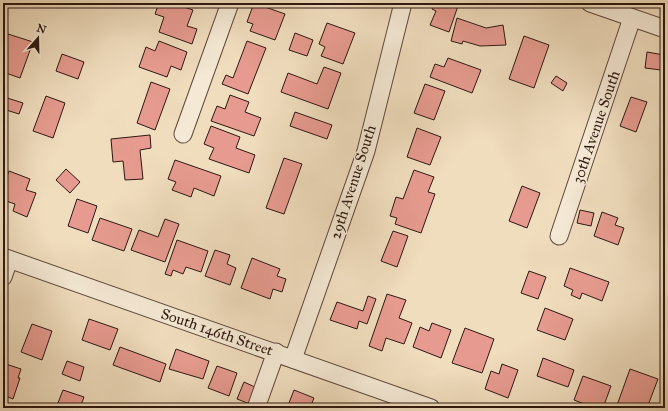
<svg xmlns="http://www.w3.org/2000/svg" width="668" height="411" viewBox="0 0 668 411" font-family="'IM FELL Great Primer',serif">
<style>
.building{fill:#e79b90;stroke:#2e180f}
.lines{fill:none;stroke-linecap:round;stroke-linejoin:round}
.minor-casing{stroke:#5e493b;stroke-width:19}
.minor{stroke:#f5e9d5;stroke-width:17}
.labels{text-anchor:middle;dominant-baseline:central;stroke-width:3;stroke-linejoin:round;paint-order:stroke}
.street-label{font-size:15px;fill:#2e180f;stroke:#f5e9d5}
</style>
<rect width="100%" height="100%" fill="#f0ddbe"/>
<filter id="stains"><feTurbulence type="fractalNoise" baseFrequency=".005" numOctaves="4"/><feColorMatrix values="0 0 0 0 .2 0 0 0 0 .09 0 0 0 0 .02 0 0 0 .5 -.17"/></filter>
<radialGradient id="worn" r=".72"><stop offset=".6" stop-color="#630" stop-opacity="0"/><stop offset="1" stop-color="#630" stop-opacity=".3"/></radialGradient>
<g class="building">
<path d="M159 3H172L193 10 187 26 197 29 192 44 159 32 164 17 155 14Z"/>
<path d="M254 3 285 14 275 40 250 31 253 24 247 22Z"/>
<path d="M434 3H459L449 32 430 25 436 11 432 9Z"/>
<path d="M457 18 486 28 503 25 506 45 480 46 463 41 462 44 451 41Z"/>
<path d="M327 23 355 33 343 64 321 56 325 47 319 44Z"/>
<path d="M295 33 313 40 307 56 289 50Z"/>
<path d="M8 34 33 42 20 78 3 72V47Z"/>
<path d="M524 36 549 45 534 88 509 79Z"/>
<path d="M159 41 187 52 181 70 171 66 167 77 139 67 146 47 155 51Z"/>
<path d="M247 41 266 48 248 94 222 84 226 75 233 78Z"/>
<path d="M647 52 664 55 661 70 645 68Z"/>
<path d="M62 54 84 62 78 79 56 71Z"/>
<path d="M448 58 481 70 472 93 430 77 435 64 444 67Z"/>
<path d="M324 67 341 73 328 109 281 92 288 73 317 84Z"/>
<path d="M556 76 567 83 563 91 551 83Z"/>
<path d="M151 82 170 89 155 130 137 123Z"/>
<path d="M425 84 445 91 434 120 414 113Z"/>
<path d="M230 95 249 102 245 112 261 118 254 136 211 121 217 106 225 109Z"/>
<path d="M46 96 65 103 53 138 33 131Z"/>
<path d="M4 97 23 103 19 114 3 109Z"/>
<path d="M631 97 647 102 636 132 620 126Z"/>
<path d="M295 112 332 125 327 139 290 126Z"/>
<path d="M211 126 240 137 236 148 255 155 249 173 209 159 214 148 204 144Z"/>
<path d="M417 128 441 137 430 165 407 157Z"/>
<path d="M150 135 151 148 140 150 143 179 125 180 123 161 113 162 111 139Z"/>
<path d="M284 158 302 164 284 214 266 208Z"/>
<path d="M175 160 221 176 214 196 194 188 191 197 172 190 176 182 168 179Z"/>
<path d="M66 169 80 182 70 193 56 180Z"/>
<path d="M414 170 434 177 428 192 435 194 421 233 395 224 397 218 390 216 396 197 403 199Z"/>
<path d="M9 171 30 179 26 190 36 193 27 217 13 211 15 204 3 200V188Z"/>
<path d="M522 186 540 193 527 228 509 221Z"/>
<path d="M77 199 97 206 88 233 68 226Z"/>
<path d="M580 210 594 213 591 226 577 223Z"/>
<path d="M602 212 618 218 615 225 624 228 618 245 594 236Z"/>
<path d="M100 218 132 229 124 251 92 240Z"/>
<path d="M165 219 179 224 165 262 131 250 139 230 158 237Z"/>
<path d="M393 231 408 236 397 267 381 261Z"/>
<path d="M177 240 208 251 201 272 186 267 183 274 173 270 171 276 165 274Z"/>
<path d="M215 250 230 255 227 264 236 268 230 285 205 276Z"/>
<path d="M252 258 280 269 277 276 286 279 282 292 273 289 270 299 241 288Z"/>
<path d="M570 268 609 282 602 301 582 293 580 299 571 295 573 290 564 286Z"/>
<path d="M529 271 546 277 538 299 521 293Z"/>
<path d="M387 294 406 300 399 318 412 323 404 344 386 338 382 351 369 346Z"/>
<path d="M368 296 376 299 367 324 359 321 357 329 330 320 337 302 363 311Z"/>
<path d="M545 308 573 319 565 340 537 330Z"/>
<path d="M89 319 118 329 110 350 82 340Z"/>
<path d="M432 323 451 330 441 358 413 347 420 327 429 331Z"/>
<path d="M32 324 52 331 42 360 21 352Z"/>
<path d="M465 328 494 339 482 373 452 363Z"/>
<path d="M120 347 166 364 160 382 113 365Z"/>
<path d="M176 349 209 361 203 379 169 369Z"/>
<path d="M543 358 574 370 568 387 537 376Z"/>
<path d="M67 361 84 367 80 381 62 374Z"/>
<path d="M3 363 21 369 18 378H20L13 399 3 395Z"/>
<path d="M502 364 518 370 508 398 485 389 491 371 499 374Z"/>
<path d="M217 366 237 373 229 396 208 388Z"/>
<path d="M630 369 658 379 647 408H616Z"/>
<path d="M583 376 611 386 603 408H595L574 400Z"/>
<path d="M244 382 257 388 250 404 237 399Z"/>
<path d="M63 390 84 397 80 408H56Z"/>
<path d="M294 390 314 398 310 408H287Z"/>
</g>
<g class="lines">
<defs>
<g id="minor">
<path d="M590 3 665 29"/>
<path d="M183 134 230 3"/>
<path d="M559 236 632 18"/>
<path d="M3 257 431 408"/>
<path d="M3 277 9 260"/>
<path d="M293 359 366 151 403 3"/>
<path d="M256 408 276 352"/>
</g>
</defs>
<use href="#minor" class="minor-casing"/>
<use href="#minor" class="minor"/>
</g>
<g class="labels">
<g class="street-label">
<text transform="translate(596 127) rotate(-71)">30th Avenue South</text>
<text transform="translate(353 182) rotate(-72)">29th Avenue South</text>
<text transform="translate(217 332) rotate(19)">South 146th Street</text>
</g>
</g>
<rect width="668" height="411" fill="none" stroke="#f0ddbe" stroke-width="16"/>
<rect x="4" y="4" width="660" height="403" fill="none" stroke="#2e180f" stroke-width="2"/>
<rect x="8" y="8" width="652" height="395" fill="none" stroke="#2e180f"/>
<g transform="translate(38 38) rotate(20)" stroke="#f5e9d5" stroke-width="3" paint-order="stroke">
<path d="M0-3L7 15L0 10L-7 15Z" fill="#2e180f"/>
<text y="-6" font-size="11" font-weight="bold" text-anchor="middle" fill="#2e180f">N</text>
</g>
<rect width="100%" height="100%" filter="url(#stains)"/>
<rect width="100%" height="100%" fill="url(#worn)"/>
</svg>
